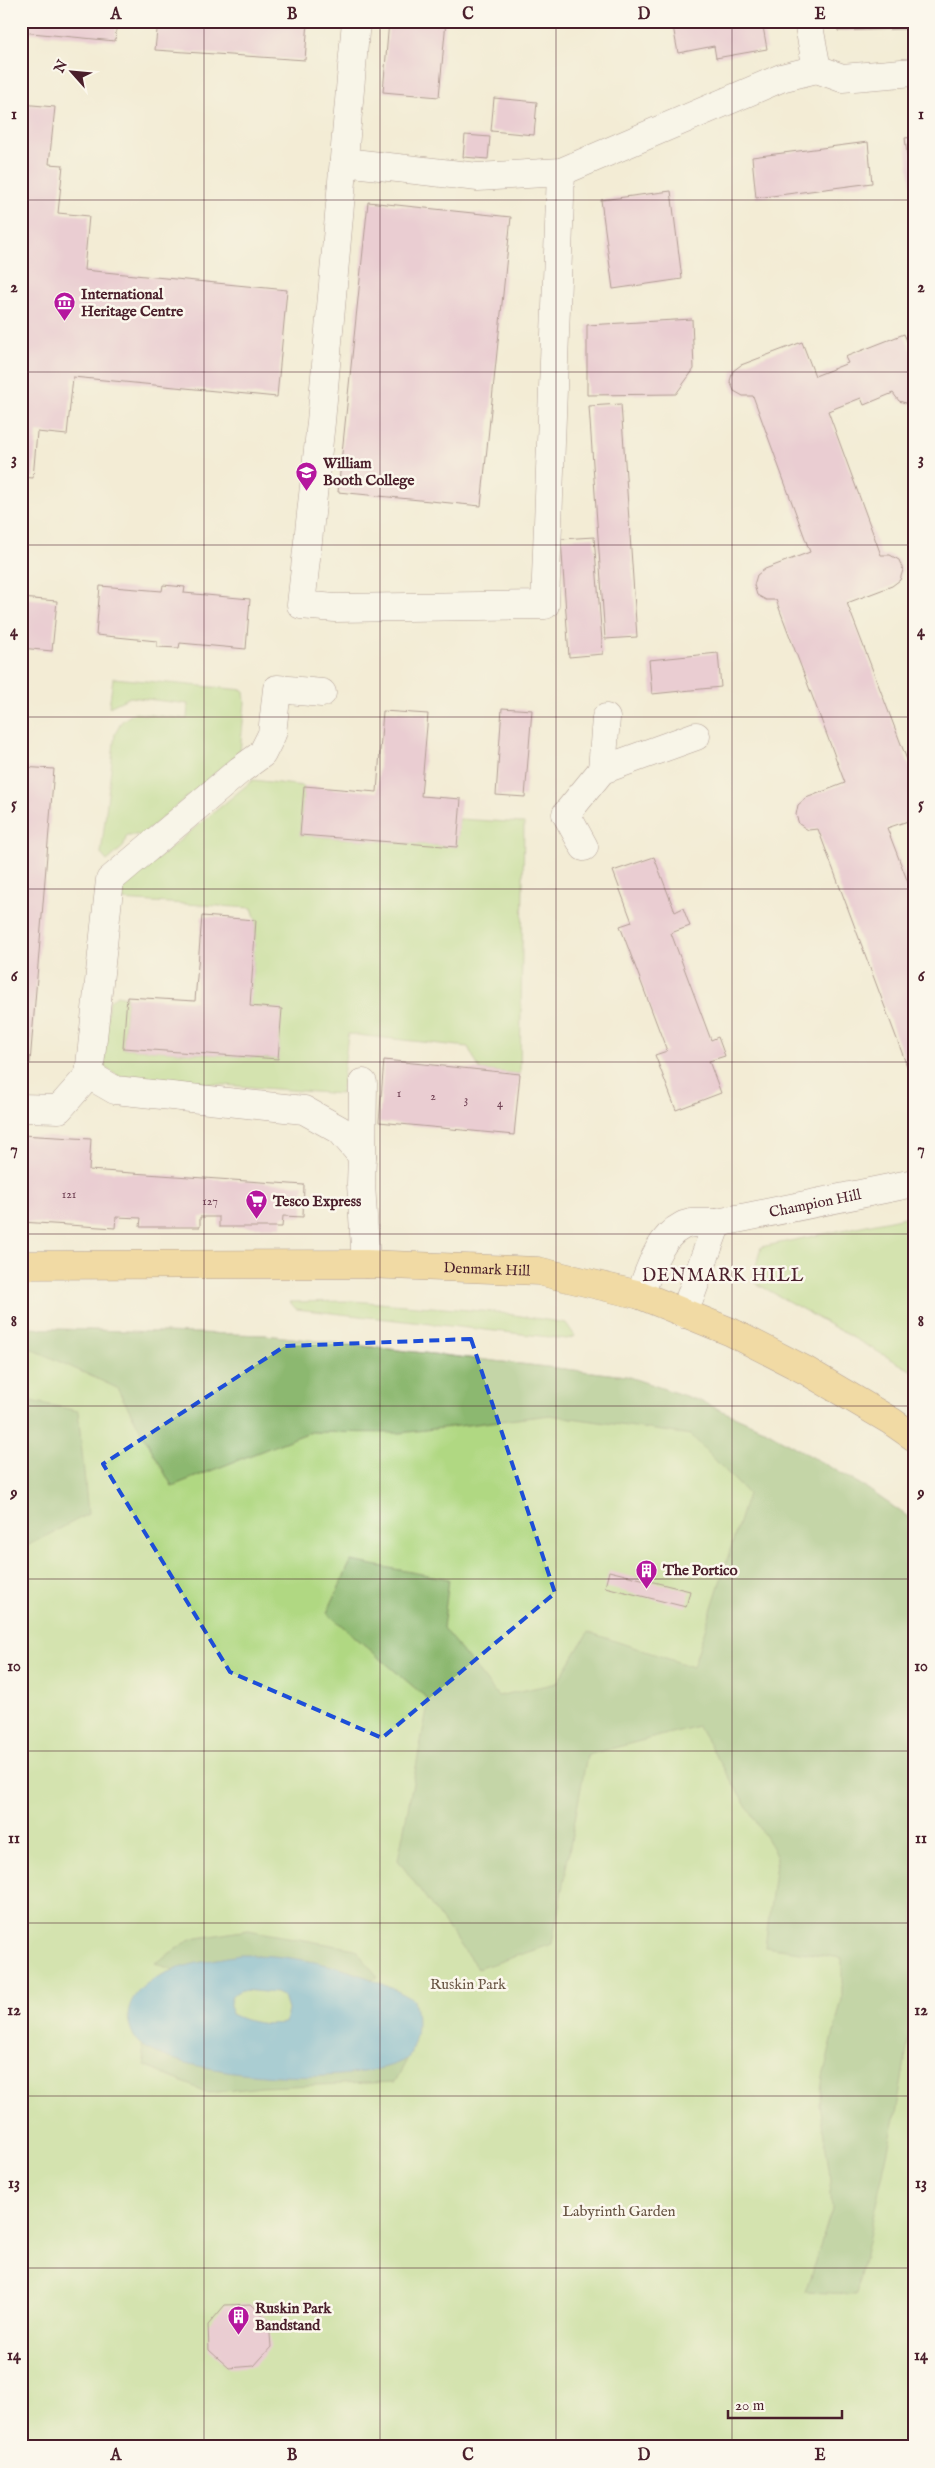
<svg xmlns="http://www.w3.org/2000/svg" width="935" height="2468" viewBox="0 0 935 2468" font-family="'IM FELL English',serif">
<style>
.green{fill:#b0d882;stroke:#7d7c56}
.forest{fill:#8cb870;stroke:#6b6c4e}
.water{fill:#52a6ce;stroke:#4e627c;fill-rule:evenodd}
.building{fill:#e0a7ce}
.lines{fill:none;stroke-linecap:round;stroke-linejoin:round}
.minor-casing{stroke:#633e45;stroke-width:29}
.major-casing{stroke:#633e45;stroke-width:29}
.minor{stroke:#fff;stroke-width:28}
.major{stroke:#efc469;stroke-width:28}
.marked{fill:none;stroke:#1d4ed8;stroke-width:4;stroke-dasharray:10 6;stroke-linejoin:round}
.grid{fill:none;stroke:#4a1f2b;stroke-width:1;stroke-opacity:0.55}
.labels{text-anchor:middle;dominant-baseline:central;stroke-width:5;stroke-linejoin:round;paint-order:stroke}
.number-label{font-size:12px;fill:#704154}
.poi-label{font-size:15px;font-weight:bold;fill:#4a1f2b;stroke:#fbf7ec;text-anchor:start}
.street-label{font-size:15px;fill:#4a1f2b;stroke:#fbf7ec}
.park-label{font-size:15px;fill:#695645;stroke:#fbf7ec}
.quarter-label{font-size:18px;letter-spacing:1px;fill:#4a1f2b;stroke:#fbf7ec}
.neatline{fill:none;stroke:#4a1f2b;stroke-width:2}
.grid-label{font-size:16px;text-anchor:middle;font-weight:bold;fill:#4a1f2b}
</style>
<rect width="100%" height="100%" fill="#fbf7ec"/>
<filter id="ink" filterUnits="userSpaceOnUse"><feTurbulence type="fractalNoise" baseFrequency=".02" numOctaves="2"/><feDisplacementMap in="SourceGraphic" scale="10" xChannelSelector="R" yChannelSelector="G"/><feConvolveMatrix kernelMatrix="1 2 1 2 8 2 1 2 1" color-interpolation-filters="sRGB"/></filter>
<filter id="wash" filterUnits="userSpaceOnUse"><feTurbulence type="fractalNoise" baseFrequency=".0096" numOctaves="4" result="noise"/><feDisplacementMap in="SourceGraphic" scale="20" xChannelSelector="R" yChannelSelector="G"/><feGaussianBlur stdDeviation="1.12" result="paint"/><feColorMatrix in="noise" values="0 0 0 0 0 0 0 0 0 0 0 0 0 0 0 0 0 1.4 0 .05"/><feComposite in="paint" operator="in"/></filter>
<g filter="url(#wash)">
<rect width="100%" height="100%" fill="#f3ecd6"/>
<g class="green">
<path d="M113 678 244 690 245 702 240 752 142 835H127L123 847 107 861 101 854 115 734 122 721 134 713 187 719 188 704 130 697 109 707Z"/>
<path d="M253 780 304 786 300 835 457 847 459 819 524 823 520 1074 480 1070 468 1047 348 1034 341 1094 120 1077 105 1068 102 1049 109 1002 117 995 127 997 123 1048 278 1059 281 1009 250 1006 256 920 252 908 120 900 122 888Z"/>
<path d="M914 1215V1372L752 1281 761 1247Z"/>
<path d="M353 1301 495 1312 566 1323 575 1336 567 1339 296 1309 290 1302Z"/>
<path d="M21 1328 266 1335 626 1376 700 1401 763 1429 865 1487 914 1521V2447H21Z"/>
</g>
<g class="forest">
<path d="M21 1328 266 1335 626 1376 700 1401 763 1429 865 1487 914 1521V2008L896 2114 856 2294 805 2292 832 2209 829 2168 819 2104 823 2077 842 1999V1958L765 1947 777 1856 698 1726 587 1755 552 1944 478 1969 398 1860 429 1700 327 1613 351 1561 449 1579 443 1628 498 1696 557 1683 588 1632 693 1667 748 1494 691 1435 550 1415 400 1433 310 1432 172 1486 117 1388 21 1344Z"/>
<path d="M21 1399 78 1411 88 1514 21 1549Z"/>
<path d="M248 1930 355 1949 378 1977 358 1984 191 1977 155 1963 191 1939Z"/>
<path d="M139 2027 393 2052 408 2058 395 2082 262 2087 209 2093 145 2066Z"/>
</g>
<path class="water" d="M240 1955C300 1954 361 1969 414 2000 419 2021 418 2039 408 2058 357 2089 187 2079 139 2043 133 2038 128 2023 128 2015 132 1970 205 1961 240 1955ZM242 1990 276 1993 284 1997 288 2010 285 2023C265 2025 249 2023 231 2014 229 2001 229 1995 242 1990Z"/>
<g id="blocks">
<g class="building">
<path d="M21 21H117L115 41 21 32Z"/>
<path d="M158 21H308L305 60 155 50Z"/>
<path d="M389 21H446L439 97 383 92Z"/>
<path d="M672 21H762L767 49 716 58 714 46 678 53Z"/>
<path d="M836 21H908L909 29 838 31Z"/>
<path d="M494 98 537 102 534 135 491 131Z"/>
<path d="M21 104 55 107 49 164 63 165 58 213 89 216 84 270 287 290 277 397 73 377 67 435 37 432 33 478 21 477Z"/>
<path d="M465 135 490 137 488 159 463 157Z"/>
<path d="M914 137V186H911L905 138Z"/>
<path d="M868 142 872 183 756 198 752 157Z"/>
<path d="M671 191 682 279 613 289 601 200Z"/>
<path d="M368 202 511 217 481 506 338 492Z"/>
<path d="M692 319 694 369 676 394 587 395V325Z"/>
<path d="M904 334 914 357V402L909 404 899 401 893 393 864 405 861 398 828 411 881 555H890L899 560 903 570 900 580 892 586 847 603 914 778V819L887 828 914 898V1064L907 1066 818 829 808 830 799 824 796 815 798 805 806 798 845 783 776 600H766L757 595 754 585 757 575 765 569 810 552 753 396H743L734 391 730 381 733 371 741 365 802 342 815 376 848 363 845 357Z"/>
<path d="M621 404 637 637 605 639 589 406Z"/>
<path d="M594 537 603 654 569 657 561 539Z"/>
<path d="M163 585 185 587 184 593 250 599 246 649 180 643 179 648 157 647V641L96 635 100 586 162 591Z"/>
<path d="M21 598 57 601 52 651 21 648Z"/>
<path d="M718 653 721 687 652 694 649 660Z"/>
<path d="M502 708 532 710 525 797 496 795Z"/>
<path d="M383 711 428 714 421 796 461 799 457 847 300 835 304 786 377 792Z"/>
<path d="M21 767 54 769 30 1063H21Z"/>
<path d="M654 857 675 912 683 908 690 926 671 933 711 1040 718 1037 725 1056 709 1061 721 1093 676 1110 655 1055 667 1051 620 926 632 922 613 871Z"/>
<path d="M202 916 256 920 250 1006 282 1009 278 1059 123 1048 127 997 195 1001Z"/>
<path d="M384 1060 520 1074 514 1135 379 1122Z"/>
<path d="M21 1135 91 1139 89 1170 304 1185 303 1217 283 1216 282 1227H219V1217H200V1227H140L141 1218 116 1217 115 1228 21 1222Z"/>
<path d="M609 1571 690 1591 686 1607 605 1587Z"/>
<path d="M251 2304 269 2321 271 2347 254 2366 229 2368 209 2350 208 2325 225 2305Z"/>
</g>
</g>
</g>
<g filter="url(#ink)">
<use href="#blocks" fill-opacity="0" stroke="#633e45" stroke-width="1"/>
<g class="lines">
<defs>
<g id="minor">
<path d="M356 21 321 422 301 605 335 608 545 605 561 172"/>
<path d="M808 21 817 69 842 78 914 72"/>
<path d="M344 162 478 177 561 172 781 78 817 69"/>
<path d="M322 693 277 689 272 734 262 754 240 770 110 880 89 1075 115 1090 304 1110 340 1130 362 1156 361 1184 366 1264"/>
<path d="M602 770 606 718"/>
<path d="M584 847 566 814 602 770 696 736"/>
<path d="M21 1108 59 1109 89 1075"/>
<path d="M362 1156 363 1083"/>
<path id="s1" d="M717 1223 914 1183"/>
<path d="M640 1295C649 1272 658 1238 682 1226 691 1221 706 1223 717 1223L684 1314"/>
</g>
<g id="major">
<path id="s2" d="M21 1265 366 1264 538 1271 640 1295 731 1332 805 1370 891 1421 914 1437"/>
</g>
</defs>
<use href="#minor" class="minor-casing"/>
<use href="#major" class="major-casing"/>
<use href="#minor" class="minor"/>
<use href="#major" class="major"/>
</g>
</g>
<path d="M0 0H935V2468H0ZM471 1339 555 1593 382 1738 230 1672 103 1464 285 1346Z" fill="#f3ecd6" fill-opacity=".55" fill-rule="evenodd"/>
<path class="marked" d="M471 1339 555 1593 382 1738 230 1672 103 1464 285 1346Z"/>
<path class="grid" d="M204 21V2447M380 21V2447M556 21V2447M732 21V2447M21 200H914M21 372H914M21 545H914M21 717H914M21 889H914M21 1062H914M21 1234H914M21 1406H914M21 1579H914M21 1751H914M21 1923H914M21 2096H914M21 2268H914"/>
<defs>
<symbol id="museum-pin" viewBox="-11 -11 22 30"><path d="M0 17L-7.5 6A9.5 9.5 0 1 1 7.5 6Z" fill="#b5179e" stroke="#fbf7ec"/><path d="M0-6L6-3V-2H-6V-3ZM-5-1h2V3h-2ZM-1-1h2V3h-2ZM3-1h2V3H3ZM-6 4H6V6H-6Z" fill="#fff"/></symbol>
<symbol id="university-pin" viewBox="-11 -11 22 30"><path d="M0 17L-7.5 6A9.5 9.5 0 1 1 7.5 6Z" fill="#b5179e" stroke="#fbf7ec"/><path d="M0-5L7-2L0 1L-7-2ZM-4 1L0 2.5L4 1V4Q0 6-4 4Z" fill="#fff"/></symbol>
<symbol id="supermarket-pin" viewBox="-11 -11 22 30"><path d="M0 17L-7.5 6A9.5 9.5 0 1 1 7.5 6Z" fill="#b5179e" stroke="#fbf7ec"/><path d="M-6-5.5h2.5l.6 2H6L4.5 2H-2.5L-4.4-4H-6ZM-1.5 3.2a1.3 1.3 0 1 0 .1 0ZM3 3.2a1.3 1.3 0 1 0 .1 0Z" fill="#fff"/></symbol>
<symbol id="building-pin" viewBox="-11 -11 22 30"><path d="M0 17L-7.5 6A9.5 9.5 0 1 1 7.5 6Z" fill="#b5179e" stroke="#fbf7ec"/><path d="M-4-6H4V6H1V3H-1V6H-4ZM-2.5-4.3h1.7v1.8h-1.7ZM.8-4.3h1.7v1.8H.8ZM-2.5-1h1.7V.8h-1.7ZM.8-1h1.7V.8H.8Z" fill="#fff"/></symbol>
</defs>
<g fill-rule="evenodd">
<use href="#museum-pin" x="52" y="290" width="25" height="34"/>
<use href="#university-pin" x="294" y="460" width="25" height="34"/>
<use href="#supermarket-pin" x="244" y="1188" width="25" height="34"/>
<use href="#building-pin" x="634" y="1558" width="25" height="34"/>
<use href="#building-pin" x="226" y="2304" width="25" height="34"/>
</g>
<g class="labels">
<g class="number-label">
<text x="399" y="1093">1</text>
<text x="433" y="1096">2</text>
<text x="466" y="1099">3</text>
<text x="500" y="1103">4</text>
<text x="69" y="1194">121</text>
<text x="210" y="1201">127</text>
</g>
<g class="poi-label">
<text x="81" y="294">International<tspan x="81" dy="17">Heritage Centre</tspan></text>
<text x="323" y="463">William<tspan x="323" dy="17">Booth College</tspan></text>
<text x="273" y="1201">Tesco Express</text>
<text x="663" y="1570">The Portico</text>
<text x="255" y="2308">Ruskin Park<tspan x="255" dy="17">Bandstand</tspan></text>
</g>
<g class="street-label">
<text stroke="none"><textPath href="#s1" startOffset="100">Champion Hill</textPath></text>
<text stroke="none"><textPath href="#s2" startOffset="466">Denmark Hill</textPath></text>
</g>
<g class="park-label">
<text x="468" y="1984">Ruskin Park</text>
<text x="619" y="2211">Labyrinth Garden</text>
</g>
<g class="quarter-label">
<text x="723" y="1276">DENMARK HILL</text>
</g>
</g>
<rect width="935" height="2468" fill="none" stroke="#fbf7ec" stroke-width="55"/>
<g transform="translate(72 72) rotate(297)" stroke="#fbf7ec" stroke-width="4" paint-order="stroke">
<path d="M0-4L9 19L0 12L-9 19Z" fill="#4a1f2b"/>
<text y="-8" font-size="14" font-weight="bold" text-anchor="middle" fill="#4a1f2b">N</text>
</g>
<path d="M728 2410v8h114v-8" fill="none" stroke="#4a1f2b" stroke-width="2.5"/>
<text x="735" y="2410" font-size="15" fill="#4a1f2b" stroke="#fbf7ec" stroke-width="4" paint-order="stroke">20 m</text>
<rect x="28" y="28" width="880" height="2412" class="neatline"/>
<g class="grid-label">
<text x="116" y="19">A</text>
<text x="292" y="19">B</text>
<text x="468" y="19">C</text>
<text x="644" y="19">D</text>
<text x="820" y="19">E</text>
<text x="14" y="119">1</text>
<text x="921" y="119">1</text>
<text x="14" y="292">2</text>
<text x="921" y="292">2</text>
<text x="14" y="464">3</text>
<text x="921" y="464">3</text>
<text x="14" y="636">4</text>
<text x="921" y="636">4</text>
<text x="14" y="809">5</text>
<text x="921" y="809">5</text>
<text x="14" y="981">6</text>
<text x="921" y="981">6</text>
<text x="14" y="1154">7</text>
<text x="921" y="1154">7</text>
<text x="14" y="1326">8</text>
<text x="921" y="1326">8</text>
<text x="14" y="1498">9</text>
<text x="921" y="1498">9</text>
<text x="14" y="1671">10</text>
<text x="921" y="1671">10</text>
<text x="14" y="1843">11</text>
<text x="921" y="1843">11</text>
<text x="14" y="2015">12</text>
<text x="921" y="2015">12</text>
<text x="14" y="2188">13</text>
<text x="921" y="2188">13</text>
<text x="14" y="2360">14</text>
<text x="921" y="2360">14</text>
<text x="116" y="2460">A</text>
<text x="292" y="2460">B</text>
<text x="468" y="2460">C</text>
<text x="644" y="2460">D</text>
<text x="820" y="2460">E</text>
</g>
</svg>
